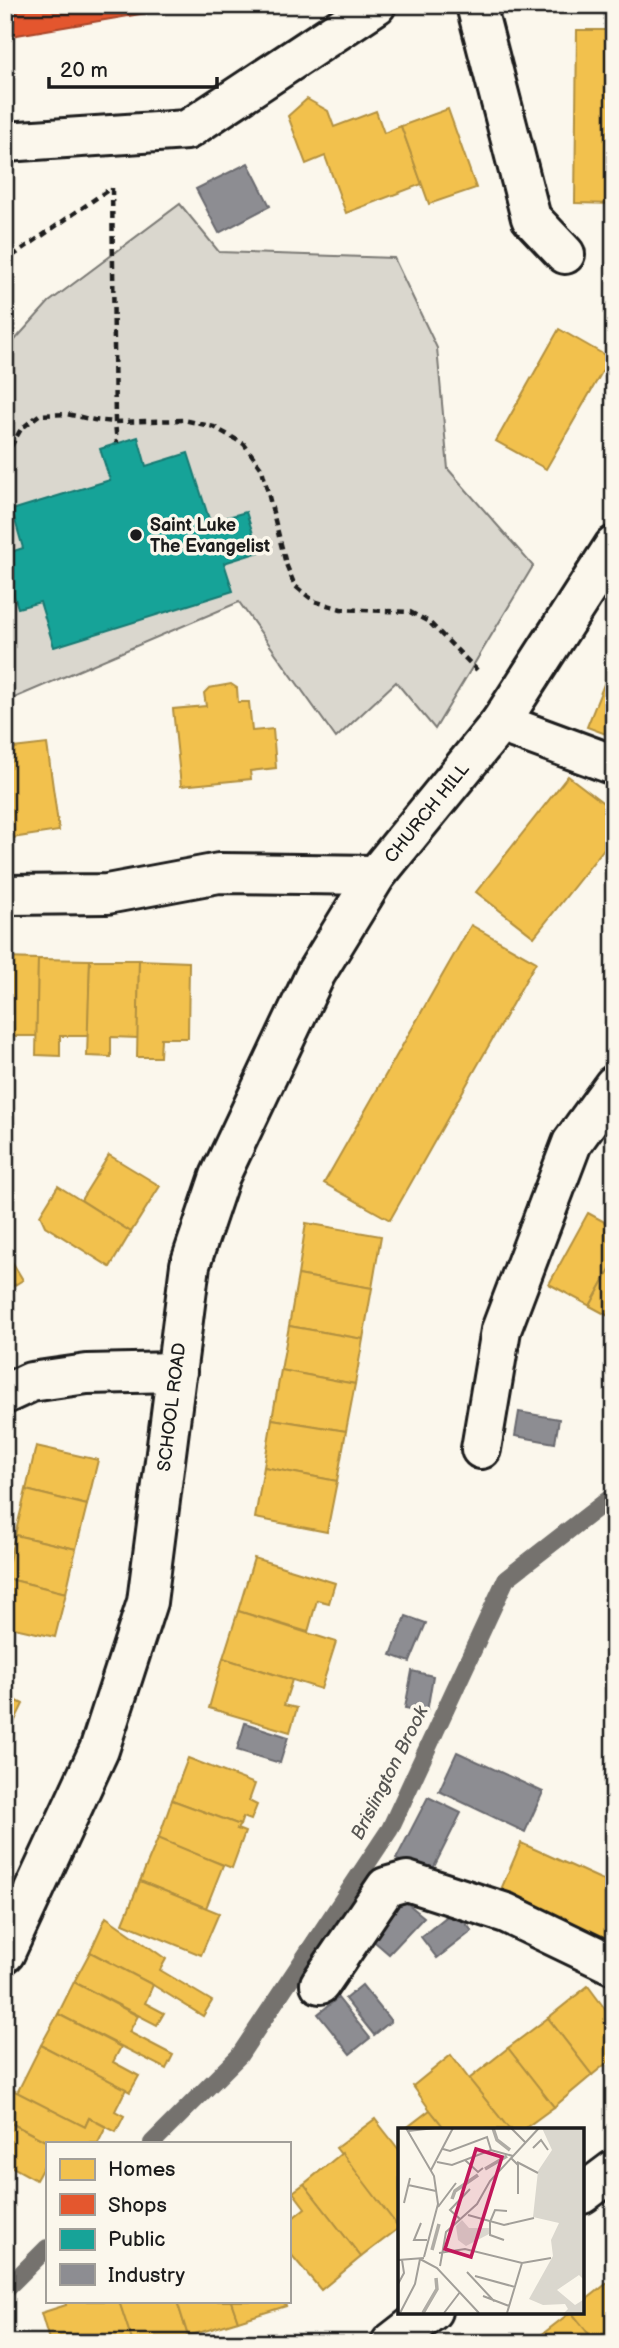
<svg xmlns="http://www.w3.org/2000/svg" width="619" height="2348" viewBox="0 0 619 2348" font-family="'Balsamiq Sans',sans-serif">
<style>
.green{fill:#dad7ce;stroke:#7b7a75;stroke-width:2}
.homes{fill:#f2c14e;stroke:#b2903f;stroke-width:2}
.shops{fill:#e4572e;stroke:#a84529;stroke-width:2}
.public{fill:#17a398;stroke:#187a73;stroke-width:2}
.industry{fill:#8d8d92;stroke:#6b6b6f;stroke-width:2}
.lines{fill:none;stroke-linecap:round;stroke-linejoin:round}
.stream{stroke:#74726e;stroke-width:18}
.minor-casing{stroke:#1c1c1c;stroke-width:44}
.path{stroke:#1c1c1c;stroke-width:4.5;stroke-dasharray:7 5;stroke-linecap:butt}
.minor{stroke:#fbf7ec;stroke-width:38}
.poi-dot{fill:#1c1c1c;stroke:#fbf7ec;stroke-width:2.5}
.labels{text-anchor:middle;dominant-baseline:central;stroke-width:7;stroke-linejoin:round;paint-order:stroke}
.poi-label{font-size:18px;font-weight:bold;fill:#1c1c1c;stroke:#fbf7ec;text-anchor:start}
.street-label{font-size:18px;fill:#1c1c1c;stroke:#fbf7ec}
.water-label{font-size:19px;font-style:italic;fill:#575653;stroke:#fbf7ec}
.inset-river{fill:none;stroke:#afaca5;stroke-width:3.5}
.inset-road{fill:none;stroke:#a29f99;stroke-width:2}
.view{fill:#c2185b;fill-opacity:0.15;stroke:#c2185b;stroke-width:3.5}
.inset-edge{fill:none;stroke:#1c1c1c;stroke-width:3.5}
</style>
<rect width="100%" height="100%" fill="#fbf7ec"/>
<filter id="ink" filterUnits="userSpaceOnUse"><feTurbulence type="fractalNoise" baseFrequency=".0143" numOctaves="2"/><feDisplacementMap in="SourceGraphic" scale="14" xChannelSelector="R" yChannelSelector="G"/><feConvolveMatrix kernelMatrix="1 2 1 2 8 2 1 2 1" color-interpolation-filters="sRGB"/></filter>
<g filter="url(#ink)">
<path class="green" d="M180 204 219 252 394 258 437 348 448 469 533 566 435 729 396 682 336 738 239 602 5 702V351L49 302Z"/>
<g class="homes">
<path d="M577 30H614V204L575 203Z"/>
<path d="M307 99 328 111 334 127 376 111 384 133 401 126 422 184 346 213 325 156 306 164 288 116Z"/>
<path d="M448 109 476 188 429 204 401 126Z"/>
<path d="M559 329 610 358 546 469 496 441Z"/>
<path d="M614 659V737L587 727Z"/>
<path d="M231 684 237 688 238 702H249L252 731 273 729 276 768 250 771 251 779 181 786 173 709 206 706 204 693 209 688Z"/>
<path d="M47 744 59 831 5 839V749Z"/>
<path d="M568 776 614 811V836L534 937 476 892Z"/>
<path d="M471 925 536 962 390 1220 324 1183Z"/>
<path d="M5 958 38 959 37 1036H10V1055H5Z"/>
<path d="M38 959 90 960 88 1036H60V1056L36 1055Z"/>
<path d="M90 960H139L138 1038 111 1037V1057L87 1056Z"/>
<path d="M139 960 189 962 188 1038H161L160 1057H137Z"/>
<path d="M109 1155 160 1186 131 1232 81 1200Z"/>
<path d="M58 1186 131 1232 110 1267 45 1226 40 1215Z"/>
<path d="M588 1213 614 1227V1262L590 1306 549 1284Z"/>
<path d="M306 1223 381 1236 372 1288 298 1275Z"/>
<path d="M5 1250 23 1280 5 1291Z"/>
<path d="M614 1262V1319L590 1306Z"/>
<path d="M298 1275 372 1288 363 1339 289 1326Z"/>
<path d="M289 1326 363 1339 355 1384 281 1370Z"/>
<path d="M281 1370 355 1384 346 1431 272 1419Z"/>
<path d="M272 1419 346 1431 337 1481 264 1467Z"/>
<path d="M36 1446 98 1460 87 1505 26 1490Z"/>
<path d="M264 1467 337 1481 327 1532 255 1518Z"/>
<path d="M26 1490 87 1505 76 1549 15 1535Z"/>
<path d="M15 1535 76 1549 66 1593 5 1578Z"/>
<path d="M254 1558 335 1583 329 1603 317 1600 308 1632 238 1611Z"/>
<path d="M5 1578 66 1593 55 1637 5 1626Z"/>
<path d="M238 1611 336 1642 321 1689 223 1658Z"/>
<path d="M223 1658 292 1680 284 1705 297 1708 290 1732 209 1708Z"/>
<path d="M5 1695 23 1704 5 1741Z"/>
<path d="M188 1758 255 1784 249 1801 257 1805 251 1820 243 1817 240 1825 172 1800Z"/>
<path d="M172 1800 240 1825 237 1829 245 1832 232 1868 158 1840Z"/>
<path d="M158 1838 223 1865 206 1908 140 1881Z"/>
<path d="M521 1843 614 1885V1946L499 1894Z"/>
<path d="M140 1881 219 1913 201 1955 123 1923Z"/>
<path d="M106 1917 166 1959 160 1970 212 2001 203 2016 153 1985 90 1952Z"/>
<path d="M90 1952 153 1985 145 2003 164 2013 157 2025 74 1982Z"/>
<path d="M74 1982 138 2016 129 2032 173 2055 166 2069 58 2014Z"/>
<path d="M588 1986 614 2021V2057L592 2075 548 2018Z"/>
<path d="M58 2014 121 2047 113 2062 139 2076 130 2092 41 2045Z"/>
<path d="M548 2018 592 2075 554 2107 508 2048Z"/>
<path d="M41 2045 126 2089 115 2111 124 2116 116 2132 89 2118 85 2127 17 2093Z"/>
<path d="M508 2048 554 2107 524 2129H509L469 2079Z"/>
<path d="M451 2055 469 2079 509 2129H445L430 2110 413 2086Z"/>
<path d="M5 2086 85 2127 89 2118 106 2127 98 2143H49L5 2120Z"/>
<path d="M430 2110 445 2129H405Z"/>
<path d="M375 2119 400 2151 399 2228 336 2148Z"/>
<path d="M5 2120 49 2143 47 2160 36 2180 5 2163Z"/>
<path d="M342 2153 399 2228 361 2257 304 2184Z"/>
<path d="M304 2184 361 2257 321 2290 289 2252V2221L305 2208 293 2192Z"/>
<path d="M610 2281 614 2286V2343H596L571 2312 582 2311V2303Z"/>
<path d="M65 2301H119L133 2343H50L41 2313 66 2305Z"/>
<path d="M119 2301H177L188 2336 169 2343H133Z"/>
<path d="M177 2301H231L238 2321 188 2336Z"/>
<path d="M231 2301H284L286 2306 238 2321Z"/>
<path d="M571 2312 596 2343H533L532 2342Z"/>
</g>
<path class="shops" d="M5 5H163L164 10 5 37Z"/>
<path class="public" d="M138 437 146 466 188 453 210 522 246 512 259 552 224 563 233 591 54 647 40 602 18 608 5 568V554L23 548 12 510 110 480 100 449Z"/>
<g class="industry">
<path d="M248 163 270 206 219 233 196 189Z"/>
<path d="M519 1412 559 1419 555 1443 515 1436Z"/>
<path d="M406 1616 426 1623 410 1662 391 1655Z"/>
<path d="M412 1671 433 1676 427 1712 405 1708Z"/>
<path d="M245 1723 288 1737 280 1763 237 1750Z"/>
<path d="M457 1752 543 1792 525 1832 439 1791Z"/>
<path d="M428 1797 461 1813 429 1877 396 1859Z"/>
<path d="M402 1899 424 1917 389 1954 369 1937Z"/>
<path d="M455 1910 472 1931 437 1958 421 1937Z"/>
<path d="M362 1985 391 2021 374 2035 345 1999Z"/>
<path d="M338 1998 370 2038 350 2054 318 2014Z"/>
</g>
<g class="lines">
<g class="stream">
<path d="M152 2143 239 2056 390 1829 506 1579 614 1495"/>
<path d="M5 2290 47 2248"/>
</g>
<defs>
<g id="minor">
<path d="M476 5 531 218 565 254"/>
<path d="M5 142 187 130 376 5"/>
<path d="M500 723 614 765"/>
<path d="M5 895 107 894 219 873 376 875"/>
<path d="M5 1394 31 1382 87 1374 177 1372"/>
<path d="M481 1449 501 1330 572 1143 614 1085"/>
<path d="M5 1953 99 1750 147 1602 190 1265 220 1176 316 973 376 875 500 723 614 546"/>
<path d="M320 1984 386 1887 407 1881 506 1913 614 1965"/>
<path d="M582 2194 614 2170"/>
<path d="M391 2343 432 2311"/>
</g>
</defs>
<use href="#minor" class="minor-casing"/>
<g class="path">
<path d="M112 188 115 422 117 443"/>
<path d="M5 266 14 255 111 188"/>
<path d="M5 457 21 429 39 415 67 414 94 420 115 422 184 420 214 427 244 444 262 469 286 564 295 586 314 601 341 609 410 612 429 622 477 670"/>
</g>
<use href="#minor" class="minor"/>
</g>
</g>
<circle class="poi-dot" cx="136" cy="535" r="7"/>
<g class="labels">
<g class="poi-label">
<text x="150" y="525">Saint Luke<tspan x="150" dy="21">The Evangelist</tspan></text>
</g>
<g class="street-label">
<text transform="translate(427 813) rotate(-51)">CHURCH HILL</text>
<text transform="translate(172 1407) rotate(-83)">SCHOOL ROAD</text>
</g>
<g class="water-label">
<text transform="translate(390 1773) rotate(-63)">Brislington Brook</text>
</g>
</g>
<g transform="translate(398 2128)">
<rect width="186" height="186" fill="#fbf7ec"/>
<path d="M144 0H185V151L181 147 159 162 177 177 185 172V185H166L170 181 167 176 145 177 131 171 155 128 153 112 161 95 135 89 140 43 154 22ZM64 92 71 100H91V106L68 118 60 112 58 98Z" fill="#dad7ce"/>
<path class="inset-river" d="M95 0 99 12 112 22M87 41 109 28M54 71 57 63 80 47M34 122 41 96M25 185 39 161 38 150"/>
<path class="inset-road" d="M8 0 36 48 40 76 26 129M113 0 128 15M10 3 37 0M135 20 143 12 150 22M45 21 52 23 89 9 93 22M113 30 120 37V66M67 32 80 44 85 40M39 34 54 37 93 22 115 28M119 34 140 45M33 42 55 0M10 57 38 63M6 75 12 50M40 79 58 55M70 87 106 97 136 90M62 91 52 82 72 61M23 95 16 112H29M106 112 92 107V94L97 82 109 83M41 125 67 121 124 135 153 130M22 131 39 140 81 185M0 132 26 130M42 138 48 104 79 76 92 53 141 0M69 144 96 173M77 148 117 159M0 156 6 145 4 132M85 168 111 178M2 185 17 156 22 131M46 185 62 164M109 185 124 135"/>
<path class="view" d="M78 21 104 29 73 129 47 121Z"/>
<rect width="186" height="186" class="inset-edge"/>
</g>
<rect width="619" height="2348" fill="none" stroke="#fbf7ec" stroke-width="28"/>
<rect x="14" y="14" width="591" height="2320" fill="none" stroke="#1c1c1c" stroke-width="2.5" filter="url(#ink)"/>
<rect x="46" y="2142" width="245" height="161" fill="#fbf7ec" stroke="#a29f99" stroke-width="2"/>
<rect x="60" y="2159" width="35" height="21" fill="#f2c14e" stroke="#a29f99" stroke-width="2"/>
<text x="108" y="2176" font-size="21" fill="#1c1c1c">Homes</text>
<rect x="60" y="2194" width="35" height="21" fill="#e4572e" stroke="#a29f99" stroke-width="2"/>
<text x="108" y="2212" font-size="21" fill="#1c1c1c">Shops</text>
<rect x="60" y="2229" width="35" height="21" fill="#17a398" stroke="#a29f99" stroke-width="2"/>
<text x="108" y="2246" font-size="21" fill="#1c1c1c">Public</text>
<rect x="60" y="2264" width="35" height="21" fill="#8d8d92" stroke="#a29f99" stroke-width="2"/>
<text x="108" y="2282" font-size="21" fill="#1c1c1c">Industry</text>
<path d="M49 77v10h168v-10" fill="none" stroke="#1c1c1c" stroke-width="3.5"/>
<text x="60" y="77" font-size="21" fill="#1c1c1c" stroke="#fbf7ec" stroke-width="5" paint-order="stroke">20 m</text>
</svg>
